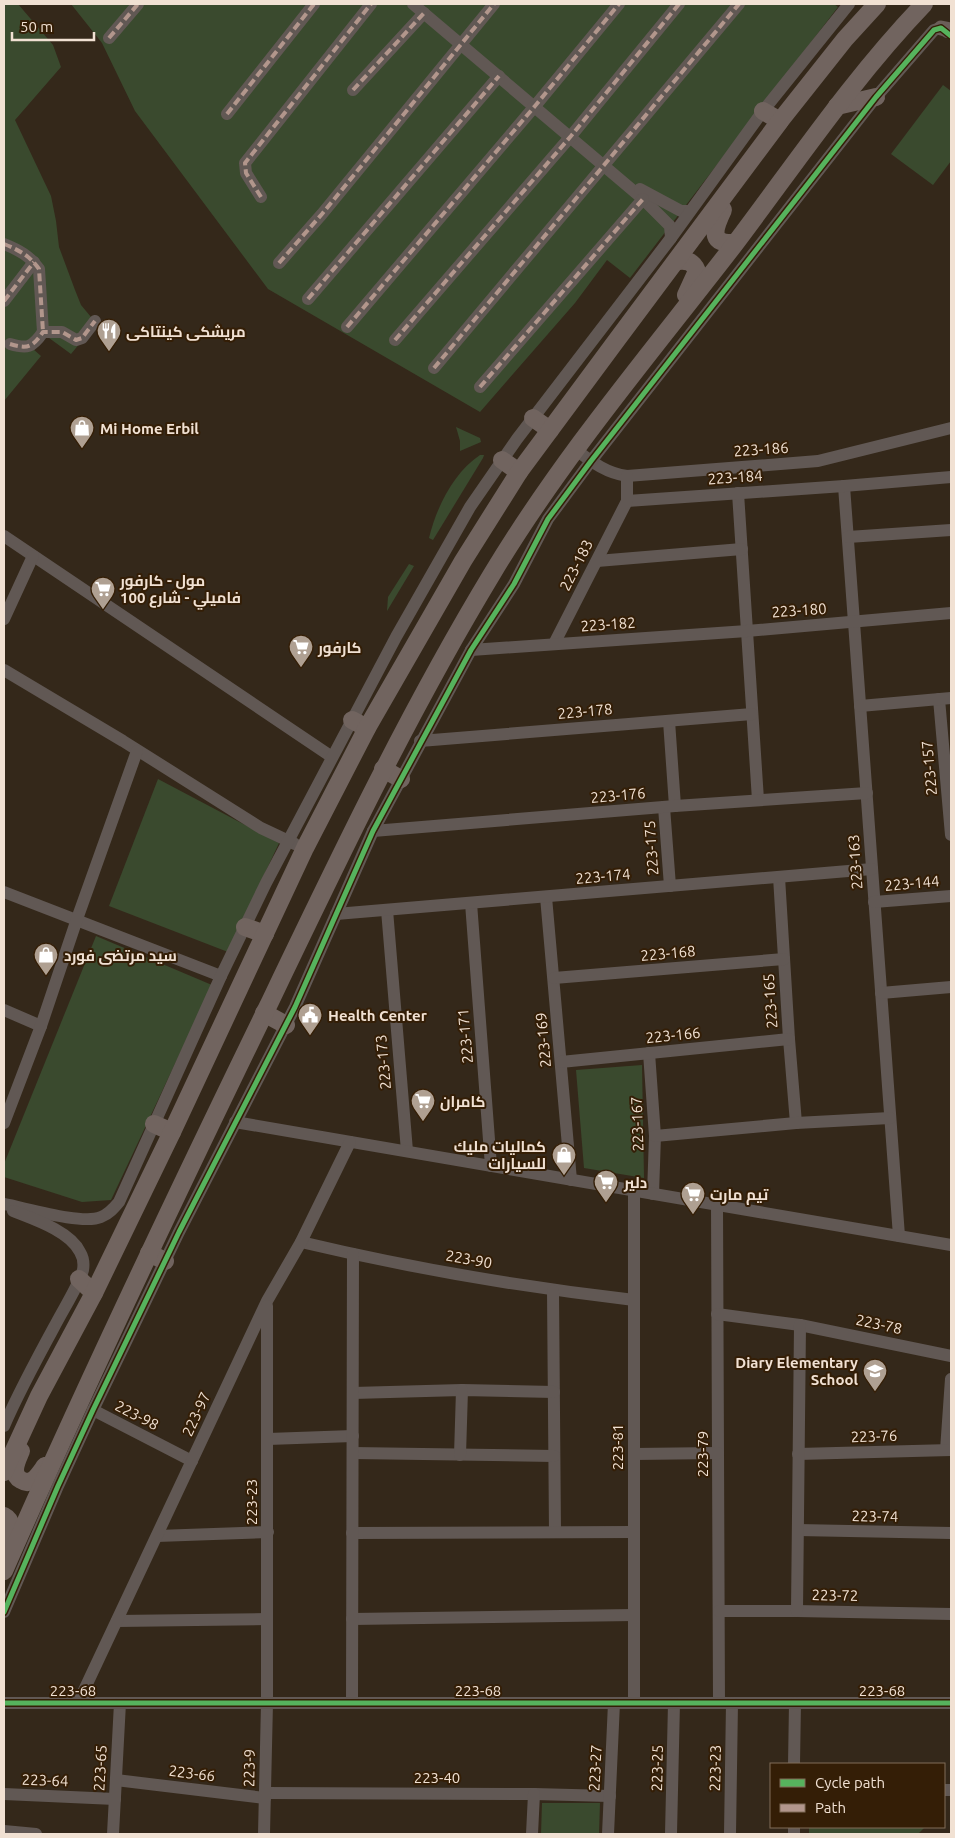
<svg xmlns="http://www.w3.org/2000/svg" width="955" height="1838" viewBox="0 0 955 1838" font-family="Ubuntu,Cairo,sans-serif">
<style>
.green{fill:#3a4a2e}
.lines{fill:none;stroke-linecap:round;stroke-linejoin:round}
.minor{stroke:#615854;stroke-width:12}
.major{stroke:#6b5e59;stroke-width:15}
.highway{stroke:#71645f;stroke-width:18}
.quiet{stroke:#b2968c;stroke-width:4;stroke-dasharray:8 4;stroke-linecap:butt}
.cycleway-casing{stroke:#341e06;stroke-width:8}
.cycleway{stroke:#56b35d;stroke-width:5}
.labels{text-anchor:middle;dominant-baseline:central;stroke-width:4;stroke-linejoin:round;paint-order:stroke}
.poi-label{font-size:15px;font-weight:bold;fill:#f1e1d3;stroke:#341e06;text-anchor:start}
.street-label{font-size:15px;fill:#f1e1d3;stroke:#341e06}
</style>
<rect width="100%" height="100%" fill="#34281a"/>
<g class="green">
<path d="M4 4H18L53 45 61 67 15 120 51 196 56 221 59 247 75 290 81 305 91 317 99 320 71 354 45 335 33 349 41 356 4 401Z"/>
<path d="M71 4H834L838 7 630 278 607 260 575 303 480 412 268 289 135 111 102 43Z"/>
<path d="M943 85 951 91V161L933 185 891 154Z"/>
<path d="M456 427 480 438 481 442 460 451V441Z"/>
<path d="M480 455H484L483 458 433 540 429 538C436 508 454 472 480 455Z"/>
<path d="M409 564 414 566 387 611 388 597Z"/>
<path d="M158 779 279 843 228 952 109 906Z"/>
<path d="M96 936 212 985 111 1200 82 1202 4 1177V1164Z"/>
<path d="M642 1065 644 1178 584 1168 576 1070Z"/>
<path d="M542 1803H600L599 1834H541Z"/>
<path d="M809 1827H925L918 1834H809Z"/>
</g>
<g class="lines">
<g class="minor">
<path d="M413 4 643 199 670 226 671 238"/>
<path d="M109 38 138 4"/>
<path d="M353 90 424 13"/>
<path d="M227 114 314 4"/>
<path d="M640 189 681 211H690"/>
<path d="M261 197 246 173 245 163 371 4"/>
<path d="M4 244C19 250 30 256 39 269L43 332"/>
<path d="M279 263 322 214 494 4"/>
<path d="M308 299 499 76"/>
<path d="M4 301 34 262"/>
<path d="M347 327 535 106 619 4"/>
<path d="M395 340 571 136 679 4"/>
<path d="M10 344C27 349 32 348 43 332H62L76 340 82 338 95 321"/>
<path d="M434 368 739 4"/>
<path d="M480 387 643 199"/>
<path d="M576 450C592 462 606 473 627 476L818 461 951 428"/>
<path d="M844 486 899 1236"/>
<path d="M738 493 758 800"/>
<path d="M627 501 844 486 951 477"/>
<path d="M4 536 332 757"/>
<path d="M848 537 951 530"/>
<path d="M597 561 742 549"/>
<path d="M4 619 33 556"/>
<path d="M554 644 627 501V476"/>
<path d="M471 650 747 631 951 613"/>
<path d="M4 670 123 741 261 828 295 844"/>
<path d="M939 699 951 835"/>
<path d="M860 706 951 698"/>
<path d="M669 721 675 806"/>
<path d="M420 741 752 714"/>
<path d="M664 807 670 886"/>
<path d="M373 831 675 806 867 793"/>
<path d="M779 877 789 1039 796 1123"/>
<path d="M4 892 221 976"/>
<path d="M546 897 571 1180"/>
<path d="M874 902 951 896"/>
<path d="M471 903 491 1166"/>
<path d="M387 910 407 1151"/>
<path d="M336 914 872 869"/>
<path d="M554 978 784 959"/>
<path d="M881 993 951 987"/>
<path d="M4 1010 41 1026"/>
<path d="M649 1053 655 1136 653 1194"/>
<path d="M561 1062 789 1039"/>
<path d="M235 1122 951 1245"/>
<path d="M4 1123 41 1026 77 919 137 751"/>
<path d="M655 1136 796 1123 890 1118"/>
<path d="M4 1204C26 1208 82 1225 101 1217 109 1214 114 1208 119 1202L221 976 266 883 396 637 470 507 517 439 671 238 763 111 849 4"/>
<path d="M717 1205 719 1702"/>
<path d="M301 1242C410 1268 522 1287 634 1300"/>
<path d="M553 1291 555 1532"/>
<path d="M717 1314 800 1325 951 1356"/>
<path d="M353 1393 462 1390 554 1392"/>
<path d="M93 1410 192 1461"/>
<path d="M4 1426C20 1389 40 1353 59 1318 66 1305 79 1284 83 1270 84 1264 83 1257 80 1252 70 1231 33 1219 13 1211"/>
<path d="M268 1439 353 1436"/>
<path d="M946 1450 951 1379"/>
<path d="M353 1453 554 1456"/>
<path d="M634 1454 718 1453"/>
<path d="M798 1454 951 1450"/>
<path d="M460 1455 462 1390"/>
<path d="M798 1530 951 1533"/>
<path d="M352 1533 634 1532"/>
<path d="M157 1536 268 1532"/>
<path d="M719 1611H797L951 1614"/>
<path d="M797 1611 800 1325"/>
<path d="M4 1612 58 1486 93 1410 179 1232 295 1007 373 831 471 650 514 584 548 519 591 461 876 97 934 30 941 28 947 32"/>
<path d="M352 1619 634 1615"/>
<path d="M117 1621 267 1619"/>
<path d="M4 1703H951"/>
<path d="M78 1703 267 1301 301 1242 350 1142"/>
<path d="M352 1703 353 1254"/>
<path d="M634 1703V1191"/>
<path d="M794 1764 795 1703"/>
<path d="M116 1780 265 1798"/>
<path d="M944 1790H951"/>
<path d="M265 1793 534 1794 610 1796"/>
<path d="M4 1794 115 1799"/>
<path d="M794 1827V1834"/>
<path d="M4 1831 36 1834"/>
<path d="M113 1834 120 1703"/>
<path d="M264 1834 267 1703V1306"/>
<path d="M532 1834 534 1794"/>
<path d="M608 1834 614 1703"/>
<path d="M671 1834 674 1703"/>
<path d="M730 1834 732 1703"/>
</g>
<path class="major" d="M941 28 951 30"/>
<g class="highway">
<path d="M837 106 876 97"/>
<path d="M763 111 780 121"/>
<path d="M723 210C715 227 707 244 735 243"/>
<path d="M677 261C687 260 693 261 697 271L686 295"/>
<path d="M533 418 550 430"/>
<path d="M502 460 519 472"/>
<path d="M352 720 367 728"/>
<path d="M383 769 401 779"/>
<path d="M245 927 265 934"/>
<path d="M264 1013 286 1025"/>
<path d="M154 1124 172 1132"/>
<path d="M149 1253 165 1261"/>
<path d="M79 1279 94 1293"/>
<path d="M21 1451C19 1456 15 1463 15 1470 15 1474 17 1478 21 1480 32 1487 39 1474 45 1466"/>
<path d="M4 1472 39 1396 94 1293 172 1132 305 848 367 728 463 561 519 472 616 341 780 121 845 39 877 4"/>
<path d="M4 1516C16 1522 9 1536 7 1546"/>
<path d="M4 1571C87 1381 177 1193 268 1006 338 860 408 713 492 574 561 459 649 355 731 249 794 166 852 79 924 4"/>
</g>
<g class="quiet">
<path d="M109 38 138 4"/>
<path d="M353 90 424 13"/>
<path d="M227 114 314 4"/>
<path d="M261 197 246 173 245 163 371 4"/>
<path d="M4 244C19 250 30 256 39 269L43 332"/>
<path d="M279 263 322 214 494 4"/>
<path d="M308 299 499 76"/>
<path d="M4 301 34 262"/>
<path d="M347 327 535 106 619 4"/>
<path d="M395 340 571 136 679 4"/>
<path d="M10 344C27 349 32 348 43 332H62L76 340 82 338 95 321"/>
<path d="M434 368 739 4"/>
<path d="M480 387 643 199"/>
</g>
<defs>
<g id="cycleway">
<path d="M4 1612 58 1486 93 1410 179 1232 295 1007 373 831 471 650 514 584 548 519 591 461 876 97 934 30 941 28 951 36"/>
<path d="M4 1703H951"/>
</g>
</defs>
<use href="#cycleway" class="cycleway-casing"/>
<use href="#cycleway" class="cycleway"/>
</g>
<defs>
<symbol id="restaurant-pin" viewBox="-11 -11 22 30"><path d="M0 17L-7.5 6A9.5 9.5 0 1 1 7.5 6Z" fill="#afa092" stroke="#341e06"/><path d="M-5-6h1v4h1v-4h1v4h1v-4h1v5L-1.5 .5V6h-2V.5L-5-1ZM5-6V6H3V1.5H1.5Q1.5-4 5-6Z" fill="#fff"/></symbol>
<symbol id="shop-pin" viewBox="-11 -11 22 30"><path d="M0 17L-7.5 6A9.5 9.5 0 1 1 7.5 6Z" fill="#afa092" stroke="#341e06"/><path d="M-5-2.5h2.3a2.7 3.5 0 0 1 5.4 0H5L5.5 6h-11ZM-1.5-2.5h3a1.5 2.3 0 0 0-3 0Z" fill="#fff"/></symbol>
<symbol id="supermarket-pin" viewBox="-11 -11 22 30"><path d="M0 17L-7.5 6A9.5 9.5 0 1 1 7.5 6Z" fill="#afa092" stroke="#341e06"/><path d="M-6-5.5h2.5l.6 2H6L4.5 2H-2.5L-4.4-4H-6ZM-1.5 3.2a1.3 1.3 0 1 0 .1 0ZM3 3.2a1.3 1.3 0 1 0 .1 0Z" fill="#fff"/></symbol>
<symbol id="civic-pin" viewBox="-11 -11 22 30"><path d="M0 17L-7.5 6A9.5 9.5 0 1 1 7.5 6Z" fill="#afa092" stroke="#341e06"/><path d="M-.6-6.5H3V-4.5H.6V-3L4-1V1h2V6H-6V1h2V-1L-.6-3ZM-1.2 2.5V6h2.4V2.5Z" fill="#fff"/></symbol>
<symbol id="school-pin" viewBox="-11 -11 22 30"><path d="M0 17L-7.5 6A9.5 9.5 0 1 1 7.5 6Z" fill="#afa092" stroke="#341e06"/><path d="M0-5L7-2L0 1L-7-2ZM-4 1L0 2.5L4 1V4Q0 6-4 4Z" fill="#fff"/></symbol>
</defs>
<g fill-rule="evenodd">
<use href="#restaurant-pin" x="95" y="317" width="28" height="38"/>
<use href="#shop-pin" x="68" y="414" width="28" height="38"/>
<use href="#supermarket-pin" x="89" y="575" width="28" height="38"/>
<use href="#supermarket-pin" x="287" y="633" width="28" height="38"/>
<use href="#shop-pin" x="32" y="941" width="28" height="38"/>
<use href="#civic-pin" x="296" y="1001" width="28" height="38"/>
<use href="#supermarket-pin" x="409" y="1087" width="28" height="38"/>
<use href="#shop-pin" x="550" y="1141" width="28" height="38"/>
<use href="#supermarket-pin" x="592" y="1168" width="28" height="38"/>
<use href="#supermarket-pin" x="679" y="1180" width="28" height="38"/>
<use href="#school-pin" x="861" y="1357" width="28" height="38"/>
</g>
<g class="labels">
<g class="poi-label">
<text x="126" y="331">مریشکی کینتاکی</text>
<text x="100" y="428">Mi Home Erbil</text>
<text x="120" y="580">مول - كارفور<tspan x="120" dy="17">فاميلي - شارع 100</tspan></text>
<text x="318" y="647">کارفور</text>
<text x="64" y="955">سيد مرتضى فورد</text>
<text x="328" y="1015">Health Center</text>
<text x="440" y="1101">كامران</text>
<text x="546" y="1146" text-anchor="end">كماليات مليك<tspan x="546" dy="17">للسيارات</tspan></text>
<text x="624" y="1182">دلير</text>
<text x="710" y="1194">تیم مارت</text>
<text x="858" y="1362" text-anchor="end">Diary Elementary<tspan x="858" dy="17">School</tspan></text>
</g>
<g class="street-label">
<text transform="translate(761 449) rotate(-4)">223-186</text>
<text transform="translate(735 477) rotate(-4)">223-184</text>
<text transform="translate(576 565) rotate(-63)">223-183</text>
<text transform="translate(799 610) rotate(-4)">223-180</text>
<text transform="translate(608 624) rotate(-4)">223-182</text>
<text transform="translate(585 711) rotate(-5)">223-178</text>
<text transform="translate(929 768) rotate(-95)">223-157</text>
<text transform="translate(618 795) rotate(-5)">223-176</text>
<text transform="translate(651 848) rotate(-94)">223-175</text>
<text transform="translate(855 862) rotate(-94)">223-163</text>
<text transform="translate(603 876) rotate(-5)">223-174</text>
<text transform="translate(912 883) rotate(-5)">223-144</text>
<text transform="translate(668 953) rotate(-5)">223-168</text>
<text transform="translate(770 1001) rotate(-94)">223-165</text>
<text transform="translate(673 1035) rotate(-6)">223-166</text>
<text transform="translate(465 1036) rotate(-95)">223-171</text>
<text transform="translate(543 1040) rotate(-95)">223-169</text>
<text transform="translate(383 1062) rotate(-95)">223-173</text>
<text transform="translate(637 1124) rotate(-92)">223-167</text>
<text transform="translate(469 1259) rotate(10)">223-90</text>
<text transform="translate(879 1324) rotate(12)">223-78</text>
<text transform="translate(196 1414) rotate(-65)">223-97</text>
<text transform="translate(137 1415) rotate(27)">223-98</text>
<text transform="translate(874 1436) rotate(-2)">223-76</text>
<text transform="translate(617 1447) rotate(-90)">223-81</text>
<text transform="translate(702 1454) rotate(-90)">223-79</text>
<text transform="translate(251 1502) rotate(-90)">223-23</text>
<text transform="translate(875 1516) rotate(1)">223-74</text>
<text transform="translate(835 1595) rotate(1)">223-72</text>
<text x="73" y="1690">223-68</text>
<text x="478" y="1690">223-68</text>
<text x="882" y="1690">223-68</text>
<text transform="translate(100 1768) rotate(-87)">223-65</text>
<text transform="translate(249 1768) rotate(-89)">223-9</text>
<text transform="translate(595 1768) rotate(-87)">223-27</text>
<text transform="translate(657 1768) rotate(-89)">223-25</text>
<text transform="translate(715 1768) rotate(-89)">223-23</text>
<text transform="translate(192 1773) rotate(7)">223-66</text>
<text x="437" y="1777">223-40</text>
<text transform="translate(45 1780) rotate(2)">223-64</text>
</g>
</g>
<rect width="955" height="1838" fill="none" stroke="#f1e1d3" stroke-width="10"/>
<rect x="770" y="1763" width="175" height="65" fill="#341e06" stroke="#806c58"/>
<rect x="780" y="1779" width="25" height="8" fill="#56b35d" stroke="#806c58"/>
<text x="815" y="1788" font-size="15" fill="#f1e1d3">Cycle path</text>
<rect x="780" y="1804" width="25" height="8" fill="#b2968c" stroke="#806c58"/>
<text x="815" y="1813" font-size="15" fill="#f1e1d3">Path</text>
<path d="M12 32v8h82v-8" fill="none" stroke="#f1e1d3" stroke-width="2.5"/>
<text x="20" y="32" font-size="15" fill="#f1e1d3" stroke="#341e06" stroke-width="4" paint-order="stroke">50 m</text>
</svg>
